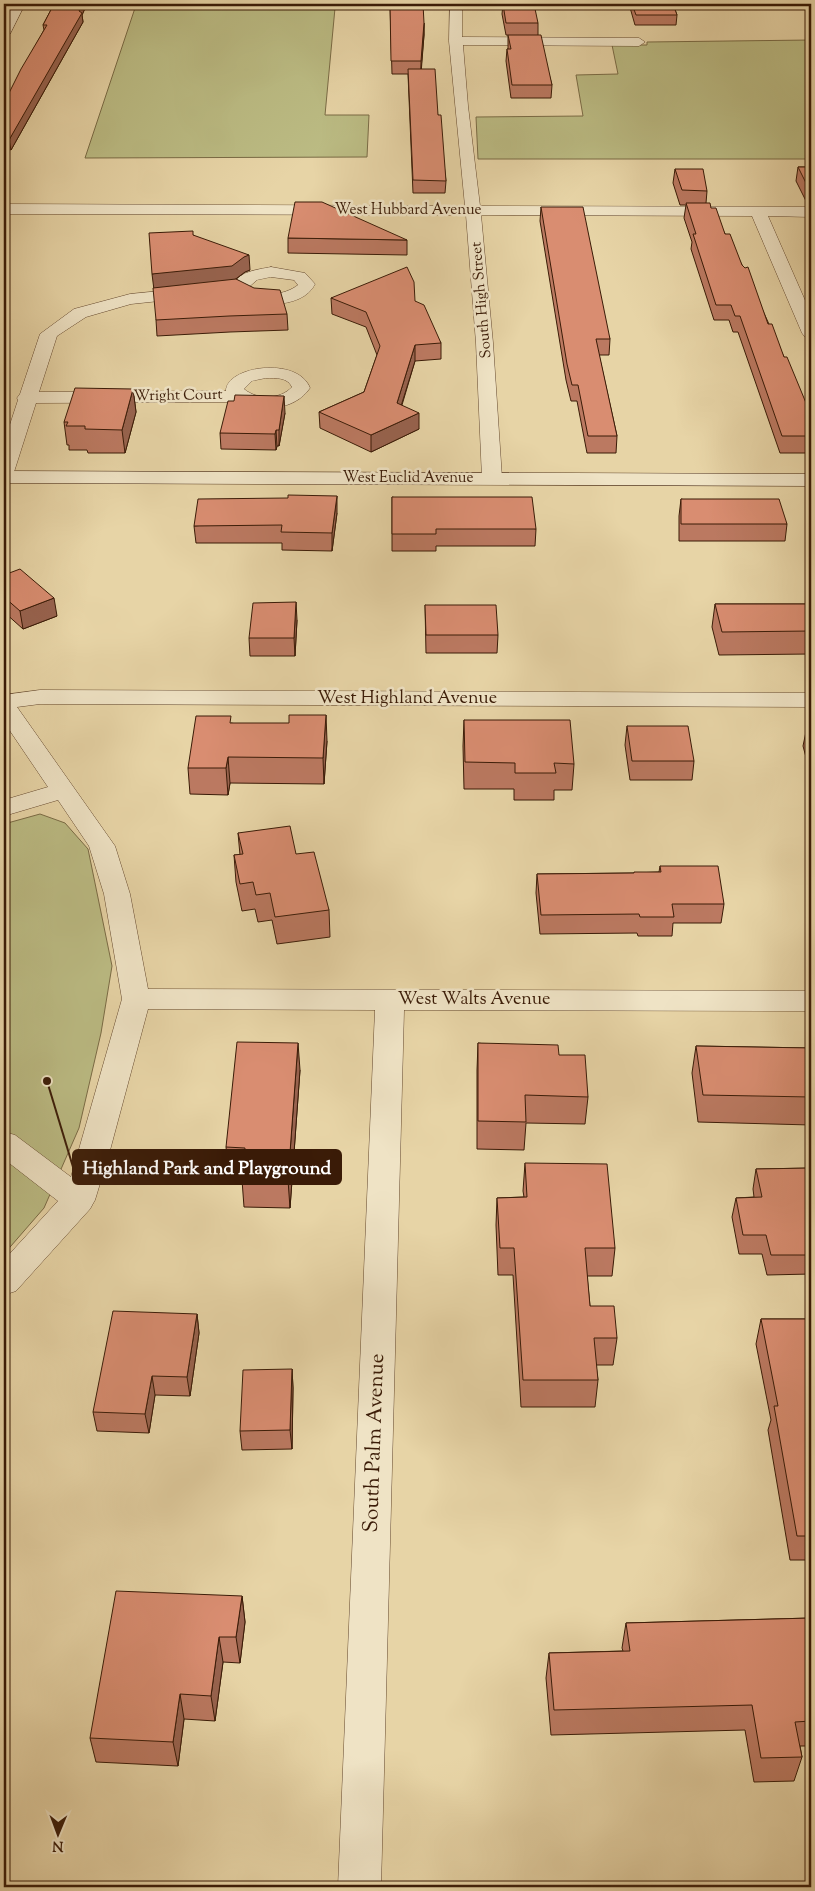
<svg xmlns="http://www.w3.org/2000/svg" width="815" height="1891" viewBox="0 0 815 1891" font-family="'Sorts Mill Goudy',serif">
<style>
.green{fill:#bbbb83;stroke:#7a6b45}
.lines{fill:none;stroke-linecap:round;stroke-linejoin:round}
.street-casing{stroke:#65492f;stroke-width:1}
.secondary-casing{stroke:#3a1b07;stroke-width:1}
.street{fill:#efe3c5;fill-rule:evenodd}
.secondary{fill:#efe3c5;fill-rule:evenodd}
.wall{fill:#bb7961;stroke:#3a1b07}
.shaded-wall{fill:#98634f;stroke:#3a1b07}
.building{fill:#d98d71;stroke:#3a1b07}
.labels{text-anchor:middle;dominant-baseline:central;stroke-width:5;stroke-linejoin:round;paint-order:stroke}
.far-street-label{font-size:15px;fill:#3a1b07;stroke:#efe3c5}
.street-label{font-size:18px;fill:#3a1b07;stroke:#efe3c5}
.near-street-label{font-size:21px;fill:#3a1b07;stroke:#efe3c5}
.leader{fill:none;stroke:#3a1b07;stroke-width:2}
.callout-dot{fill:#3a1b07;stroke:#efe3c5;stroke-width:2}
.callout{fill:#3a1b07;stroke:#3a1b07;stroke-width:2}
.callout-label{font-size:19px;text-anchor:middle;font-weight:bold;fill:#fff}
</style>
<rect width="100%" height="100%" fill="#e7d4a6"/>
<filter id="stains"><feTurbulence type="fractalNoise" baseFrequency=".004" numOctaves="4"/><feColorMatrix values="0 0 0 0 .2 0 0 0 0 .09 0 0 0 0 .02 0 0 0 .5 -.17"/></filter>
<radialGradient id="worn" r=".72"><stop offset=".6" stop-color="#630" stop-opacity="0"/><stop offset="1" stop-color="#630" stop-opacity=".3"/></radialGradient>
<g class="green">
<path d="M135 8H335L325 115H369L367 157 85 158Z"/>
<path d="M811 40V159H478L476 117 583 116 576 75 618 74 612 45H647V42Z"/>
<path d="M40 814 65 823 88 849 112 966 101 1033 79 1128 44 1208 4 1254V824Z"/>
</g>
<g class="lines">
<defs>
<g id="street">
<path d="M450 4H462V37L639 38 645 42 639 46 463 45 468 106 480 206 811 207V217L768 216 811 314V338L805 337 802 333 752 216 481 215 493 343 502 478 499 482 492 484 485 482 482 478 476 343 466 215 4 214V204L465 206 449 41Z"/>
<path d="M271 267 305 273 315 284C303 310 248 310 233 287 237 271 257 270 271 267ZM271 277 294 280 298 285C285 295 263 298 250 286L257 280Z"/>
<path d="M191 288 197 289 199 293 197 297 131 304 86 317 57 336 39 392 226 391C226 366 298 356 310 388 294 411 262 412 238 402L36 403 14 472 11 476 4 478V443L18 400 17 398 20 394 40 334 74 309 130 294ZM266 378C276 378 287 377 292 387 280 400 257 400 244 389L252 381Z"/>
<path d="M40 690 811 693V707L40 704 17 707 115 846 130 894 148 989 811 991V1011L404 1010 381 1887H338L375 1010 148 1009 109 1154 95 1200 90 1209 16 1291 4 1295V1260L58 1201 4 1159V1132L15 1135 71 1177 122 999 104 894 89 846 58 800 4 816V800L48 787 4 722V695Z"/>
</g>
<g id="secondary">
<path d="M13 4H25L10 34 4 38V22Z"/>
<path d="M4 471 811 474V486L4 483Z"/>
</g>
</defs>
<use href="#street" class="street-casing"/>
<use href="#secondary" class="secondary-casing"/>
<use href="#street" class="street"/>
<use href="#secondary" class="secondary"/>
</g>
<g class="wall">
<path d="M54 4H87L82 15 83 22 11 150 4 147V103L44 30 43 25Z"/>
<path d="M390 4 424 23V35L421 69 438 115 446 181 445 193H413L408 74H392Z"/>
<path d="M503 4 538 23V35L552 85 551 98H511L506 61 507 49H508V35H506L502 14Z"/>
<path d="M629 4H673L677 15 676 25H635Z"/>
<path d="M798 167H811V206L808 205 796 181Z"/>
<path d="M675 169 707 191 706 203 711 208 742 265 784 357 811 415V453H780L738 332H733L729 320H714L691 249 692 242 684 218 686 205H680L673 183Z"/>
<path d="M541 207 610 339 609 355H599L617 436 616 453H587L577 401H571L566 380 540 221Z"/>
<path d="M193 235 250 270 245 272 236 279 287 314 288 330 230 332 157 336 156 320Z"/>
<path d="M288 238 407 240V255L288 253Z"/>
<path d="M331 298 415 301 441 343V359L415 361 402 405 419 429 371 452 320 428 319 412 364 392 377 355 366 327 332 314Z"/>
<path d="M133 389 136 412 125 453H88L87 450H69V445H67L64 422Z"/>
<path d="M285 413 279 446H277L276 450 221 449 220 433Z"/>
<path d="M392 497 536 529 535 546H436V551H392Z"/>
<path d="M681 499 787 524 785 541H679V516Z"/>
<path d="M337 513 332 551 282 550V543H196L194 526Z"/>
<path d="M4 575 57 616 23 629 4 612Z"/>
<path d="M808 597H811V654L719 655 712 627 715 604H807Z"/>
<path d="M425 605 498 635 497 653H426Z"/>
<path d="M297 620 295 656H250L249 638Z"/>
<path d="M464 720 574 764 572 790H554V800H514V789H464L463 746Z"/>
<path d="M231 723 327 741 324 784 230 783 228 795 190 794 188 768Z"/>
<path d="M627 726 694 761 692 780H630L625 745Z"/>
<path d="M807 727H811V776L803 746Z"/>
<path d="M238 833 296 854 329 910 330 937 277 944 272 920 258 922 255 909 242 911 236 882 234 855H240Z"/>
<path d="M660 866 724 904 721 923H673L672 936H638L637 933 540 934 536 893 537 874 634 873 659 872Z"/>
<path d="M478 1043 559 1055 588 1097 585 1124 526 1123 524 1150 477 1149V1070Z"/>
<path d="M696 1046 811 1048V1125L698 1122 692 1073Z"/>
<path d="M300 1070 290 1208 244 1207 242 1180V1175H229L226 1147Z"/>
<path d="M525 1163 615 1248 612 1276H587L590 1306 617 1338 613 1365H596L598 1380 595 1407H521L513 1275H498L496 1225 497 1198 524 1197 523 1191Z"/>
<path d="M811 1168V1274L767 1275 762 1254H739L732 1217 736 1198 754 1197 753 1189 756 1169Z"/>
<path d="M197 1314 199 1333 190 1396 155 1395 149 1433 97 1431 93 1412Z"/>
<path d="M761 1319H811V1560H790L768 1430 771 1420 756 1344Z"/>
<path d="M292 1369 293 1388 292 1449 242 1450 240 1431Z"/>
<path d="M242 1596 245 1622 240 1663 223 1662 215 1721 184 1719 178 1766 96 1762 90 1738Z"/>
<path d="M811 1618V1746H800L802 1757 794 1781 754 1782 745 1730 551 1735 546 1678 549 1653 623 1651 622 1648 626 1623Z"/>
</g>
<g class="shaded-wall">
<path d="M82 4H87L82 15 83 22 11 150 9 140Z"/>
<path d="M424 23V35L421 74V61Z"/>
<path d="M249 255 250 270 245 272 233 281 154 290 152 274Z"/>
<path d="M415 345V361L397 419V403Z"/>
<path d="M133 389 136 412 125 453 122 430Z"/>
<path d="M284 396 285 413 279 446V430Z"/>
<path d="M419 413V429L371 452V435Z"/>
<path d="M276 430 277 446 276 450 275 434Z"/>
<path d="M337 496V513L332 551V533Z"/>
<path d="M54 598 57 616 23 629 20 611Z"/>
<path d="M296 602 297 620 295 656 294 638Z"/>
<path d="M326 715 327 741 324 784 323 758Z"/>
<path d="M228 757 230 783 228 795 226 768Z"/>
<path d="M298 1043 300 1070 290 1208 288 1180Z"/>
<path d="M197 1314 199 1333 190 1396 187 1377Z"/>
<path d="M292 1369 293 1388 292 1449 290 1430Z"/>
<path d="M152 1376 155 1395 149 1433 145 1414Z"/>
<path d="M242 1596 245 1622 240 1663 236 1637Z"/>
<path d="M219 1637 223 1662 215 1721 211 1696Z"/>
<path d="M180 1694 184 1719 178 1766 173 1742Z"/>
</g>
<g class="building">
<path d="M54 4H82L79 11 82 13 9 140 4 138V103L21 69 47 25H43Z"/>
<path d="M390 4H423L424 23 421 61H391Z"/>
<path d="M503 4H534L538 23H506Z"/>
<path d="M632 4H673L677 15H636Z"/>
<path d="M508 35H541L552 85H512L507 49H511Z"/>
<path d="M408 69H435L438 115H441L446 181 413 180Z"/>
<path d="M798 167H811V191H810Z"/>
<path d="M675 169H703L707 191 682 190Z"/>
<path d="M295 202H322L407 240 288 238Z"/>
<path d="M686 203H710L711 208H716L725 234H730L742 265 745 268 748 267 768 324H772L784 357H787L811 415V436H782L740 316H735L731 305H716L693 234H696Z"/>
<path d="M541 207H583L610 339H596L617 436H588L578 385H572L567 364Z"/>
<path d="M193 231V235L249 255 244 257 232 266 152 274 149 233Z"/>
<path d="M407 267 414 282 415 301 424 305 441 343 415 345 397 403 419 413 371 435 319 412 364 392 380 346 366 312 331 298Z"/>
<path d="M236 279 254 288 280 290 287 314 229 316 156 320 153 288Z"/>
<path d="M75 388 133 389 122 430 85 429V426H66L68 422H64Z"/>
<path d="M235 395 284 396 279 430H276L275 434 220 433 228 401H234Z"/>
<path d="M288 495 337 496 332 533 281 532 282 525 194 526 198 499 288 498Z"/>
<path d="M392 497H532L536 529H436V534H392Z"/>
<path d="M681 499H779L787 524H681Z"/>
<path d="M20 569 54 598 20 611 4 597V575Z"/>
<path d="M808 597H811V631L722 632 715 604H810Z"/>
<path d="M296 602 294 638H249L253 603Z"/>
<path d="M425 605H496L498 635H426Z"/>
<path d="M289 715H326L323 758 228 757 226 768H188L196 716H231L230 723H289Z"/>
<path d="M464 720H570L574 764 554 763 556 773H515V763L465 762Z"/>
<path d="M627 726H688L694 761H632Z"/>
<path d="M807 727H811V744Z"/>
<path d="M290 826 296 854 314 852 329 910 275 917 270 893 256 895 253 882 240 884 234 855 243 854 238 833Z"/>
<path d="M660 866H718L724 904H672L674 917H640L639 914 541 915 537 874 634 873V872H661Z"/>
<path d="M237 1042 298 1043 288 1180H242L245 1148 226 1147Z"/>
<path d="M478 1043 558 1045 559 1055H585L588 1097 525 1095 526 1122 478 1121Z"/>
<path d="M696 1046 811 1048V1097L703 1095Z"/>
<path d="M525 1163 607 1164 615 1248H585L590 1306H614L617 1338H594L598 1380H523L514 1248H500L497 1198 527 1197Z"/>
<path d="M811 1168V1255H771L766 1235H743L736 1198 762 1197 756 1169Z"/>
<path d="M113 1311 197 1314 187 1377 152 1376 145 1414 93 1412Z"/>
<path d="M761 1319H811V1536H797L774 1406H778Z"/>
<path d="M292 1369 290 1430 240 1431 243 1370Z"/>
<path d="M116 1591 242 1596 236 1637H219L211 1696 180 1694 173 1742 90 1738Z"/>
<path d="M811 1618V1721L795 1722 802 1757 761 1758 752 1705 554 1710 549 1653 630 1651 626 1623Z"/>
</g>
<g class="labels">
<g class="far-street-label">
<text x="408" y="210">West Hubbard Avenue</text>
<text transform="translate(482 300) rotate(-95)">South High Street</text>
<text transform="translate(178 396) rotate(-1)">Wright Court</text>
<text x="408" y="478">West Euclid Avenue</text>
</g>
<g class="street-label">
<text x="407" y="699">West Highland Avenue</text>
<text x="474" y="1000">West Walts Avenue</text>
</g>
<g class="near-street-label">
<text transform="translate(375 1443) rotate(-88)">South Palm Avenue</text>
</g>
</g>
<path class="leader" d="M47 1081L73 1167"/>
<circle class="callout-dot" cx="47" cy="1081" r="5"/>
<rect class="callout" x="73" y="1150" width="268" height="34" rx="5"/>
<g class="callout-label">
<text x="207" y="1174">Highland Park and Playground</text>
</g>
<rect width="815" height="1891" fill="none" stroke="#e7d4a6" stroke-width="20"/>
<rect x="5" y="5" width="805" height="1881" fill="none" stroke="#3a1b07" stroke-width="2.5"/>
<rect x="10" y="10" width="795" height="1871" fill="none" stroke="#3a1b07"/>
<g transform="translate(58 1834) rotate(181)" stroke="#efe3c5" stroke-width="4" paint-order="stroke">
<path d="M0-4L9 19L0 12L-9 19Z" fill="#3a1b07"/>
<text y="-8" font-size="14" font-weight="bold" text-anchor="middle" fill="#3a1b07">N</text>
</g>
<rect width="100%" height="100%" filter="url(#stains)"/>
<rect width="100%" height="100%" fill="url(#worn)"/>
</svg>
